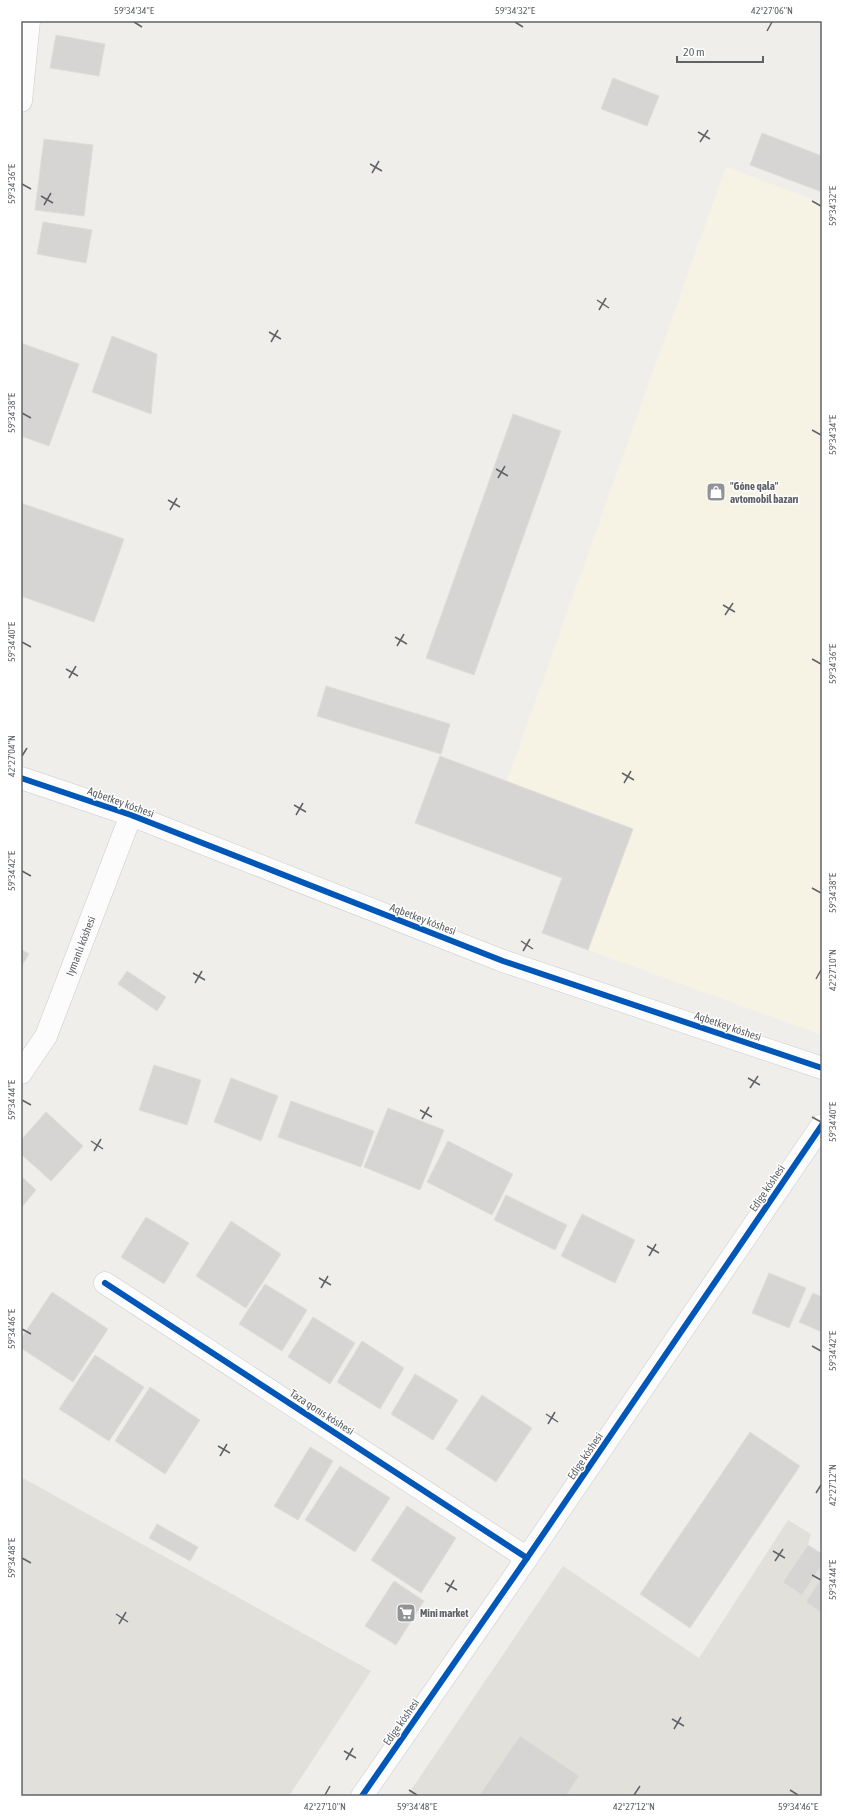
<svg xmlns="http://www.w3.org/2000/svg" width="843" height="1817" viewBox="0 0 843 1817" font-family="'Asap Condensed',sans-serif">
<style>
.commercial{fill:#f7f3e4}
.education{fill:#e2e0da}
.building{fill:#d6d5d3;stroke:#deddd9}
.lines{fill:none;stroke-linecap:round;stroke-linejoin:round}
.street-casing{stroke:#cbcccc;stroke-width:23}
.street{stroke:#fdfcfc;stroke-width:22}
.cycleway-casing{stroke:#fff;stroke-width:8}
.cycleway{stroke:#0057b8;stroke-width:6}
.ticks{fill:none;stroke:#5f6368;stroke-width:1.5}
.labels{text-anchor:middle;dominant-baseline:central;stroke-width:3;stroke-linejoin:round;paint-order:stroke}
.poi-label{font-size:11px;font-weight:bold;fill:#5f6368;stroke:#fff;text-anchor:start}
.street-label{font-size:11px;fill:#5f6368;stroke:#fff}
.neatline{fill:none;stroke:#5f6368;stroke-width:1.5}
.ticks-label{font-size:10px;text-anchor:middle;fill:#5f6368}
</style>
<rect width="100%" height="100%" fill="#efeeea"/>
<path class="commercial" d="M726 167 822 203V1035L588 950 633 829 507 781Z"/>
<g class="education">
<path d="M21 1477 371 1671 289 1796H21Z"/>
<path d="M788 1520 811 1534 808 1545 822 1554V1796H407L563 1566 699 1658Z"/>
</g>
<g class="building">
<path d="M56 35 105 44 99 76 50 68Z"/>
<path d="M613 78 659 96 647 126 601 109Z"/>
<path d="M762 133 822 156V192L750 165Z"/>
<path d="M44 139 93 145 84 216 35 210Z"/>
<path d="M43 222 92 230 86 263 37 254Z"/>
<path d="M112 336 157 354 151 414 92 392Z"/>
<path d="M21 343 79 364 49 446 21 436Z"/>
<path d="M513 414 561 431 474 675 426 658Z"/>
<path d="M21 503 124 539 94 622 21 596Z"/>
<path d="M326 686 450 724 441 754 317 716Z"/>
<path d="M440 756 633 829 588 950 542 933 562 878 415 823Z"/>
<path d="M21 949 29 954 21 967Z"/>
<path d="M127 971 166 997 157 1011 118 984Z"/>
<path d="M154 1065 201 1080 187 1125 139 1110Z"/>
<path d="M231 1078 278 1096 261 1141 214 1122Z"/>
<path d="M291 1101 374 1131 361 1167 278 1137Z"/>
<path d="M388 1108 444 1130 420 1190 364 1167Z"/>
<path d="M46 1112 83 1146 51 1181 21 1154V1140Z"/>
<path d="M448 1141 513 1174 492 1215 427 1182Z"/>
<path d="M21 1176 36 1190 21 1208Z"/>
<path d="M506 1195 567 1225 555 1250 494 1220Z"/>
<path d="M582 1214 635 1240 615 1283 561 1256Z"/>
<path d="M146 1217 189 1243 164 1284 121 1257Z"/>
<path d="M231 1221 281 1254 246 1308 196 1276Z"/>
<path d="M769 1273 806 1288 789 1328 752 1313Z"/>
<path d="M265 1284 307 1310 282 1351 239 1324Z"/>
<path d="M52 1292 108 1329 73 1382 21 1348V1339Z"/>
<path d="M813 1293 822 1297V1332L799 1322Z"/>
<path d="M313 1317 355 1343 330 1384 288 1357Z"/>
<path d="M362 1341 404 1368 380 1409 337 1382Z"/>
<path d="M95 1355 144 1387 109 1441 59 1409Z"/>
<path d="M415 1374 458 1400 433 1440 391 1414Z"/>
<path d="M150 1387 200 1420 165 1474 115 1441Z"/>
<path d="M482 1395 532 1428 496 1482 446 1449Z"/>
<path d="M750 1432 800 1466 690 1628 640 1594Z"/>
<path d="M310 1447 333 1461 298 1520 274 1506Z"/>
<path d="M340 1466 390 1498 355 1552 305 1520Z"/>
<path d="M407 1506 456 1538 421 1593 371 1560Z"/>
<path d="M157 1524 198 1547 190 1561 149 1538Z"/>
<path d="M808 1545 822 1554V1564L802 1595 783 1582Z"/>
<path d="M821 1579 822 1580V1613L806 1602Z"/>
<path d="M394 1581 424 1601 396 1645 365 1626Z"/>
<path d="M520 1736 579 1776 566 1796H479Z"/>
</g>
<g class="lines">
<defs>
<g id="street">
<path d="M21 101 29 21"/>
<path d="M21 778 131 815 503 961 822 1068"/>
<path id="s1" d="M21 1073 46 1036 131 815"/>
<path d="M105 1283 527 1558"/>
<path d="M362 1796 527 1558 822 1125"/>
</g>
</defs>
<use href="#street" class="street-casing"/>
<use href="#street" class="street"/>
<defs>
<g id="cycleway">
<path d="M21 778 131 815 503 961 822 1068"/>
<path d="M105 1283 527 1558"/>
<path d="M362 1796 527 1558 822 1125"/>
</g>
</defs>
<use href="#cycleway" class="cycleway-casing"/>
<use href="#cycleway" class="cycleway"/>
</g>
<path class="ticks" d="M134 22 142 27M515 22 523 27M767 31 772 22M698 132 710 139M700 142 708 130M370 164 382 171M372 173 379 161M22 184 31 189M41 196 53 203M812 201 821 206M44 205 51 193M597 300 609 308M599 310 606 298M269 332 281 339M271 342 278 330M22 413 31 418M812 430 821 435M496 469 508 476M498 478 505 466M168 500 180 507M170 510 177 498M723 605 735 612M725 615 733 603M395 637 407 644M22 642 31 647M397 646 404 634M812 659 821 664M66 669 78 676M69 678 76 666M22 756 27 748M622 773 634 780M624 783 631 771M294 805 306 812M296 815 303 803M22 871 31 876M812 888 821 893M521 941 533 949M523 951 530 939M193 973 205 980M816 979 821 970M195 983 202 971M748 1078 760 1085M750 1088 758 1076M22 1100 31 1105M420 1110 432 1117M812 1117 821 1122M422 1119 429 1107M91 1141 103 1149M94 1151 101 1139M647 1246 659 1253M649 1256 656 1244M319 1278 331 1285M321 1288 328 1276M22 1329 31 1334M812 1346 821 1351M546 1414 558 1422M548 1424 555 1412M218 1446 230 1453M220 1456 227 1444M816 1493 821 1485M773 1551 785 1558M22 1558 31 1563M775 1561 783 1549M812 1575 821 1580M445 1583 457 1590M447 1592 454 1580M116 1614 128 1622M119 1624 126 1612M672 1719 684 1726M674 1729 681 1717M344 1751 356 1758M346 1760 353 1748M409 1790 417 1795M790 1790 798 1795M325 1795 330 1786M634 1795 640 1786"/>
<defs>
<symbol id="shop-square" viewBox="-11 -11 22 22"><rect x="-9" y="-9" width="18" height="18" rx="4" fill="#919496" stroke="#fff"/><path d="M-5-2.5h2.3a2.7 3.5 0 0 1 5.4 0H5L5.5 6h-11ZM-1.5-2.5h3a1.5 2.3 0 0 0-3 0Z" fill="#fff"/></symbol>
<symbol id="supermarket-square" viewBox="-11 -11 22 22"><rect x="-9" y="-9" width="18" height="18" rx="4" fill="#919496" stroke="#fff"/><path d="M-6-5.5h2.5l.6 2H6L4.5 2H-2.5L-4.4-4H-6ZM-1.5 3.2a1.3 1.3 0 1 0 .1 0ZM3 3.2a1.3 1.3 0 1 0 .1 0Z" fill="#fff"/></symbol>
</defs>
<g fill-rule="evenodd">
<use href="#shop-square" x="705" y="481" width="22" height="22"/>
<use href="#supermarket-square" x="395" y="1602" width="22" height="22"/>
</g>
<g class="labels">
<g class="poi-label">
<text x="730" y="486">"Góne qala"<tspan x="730" dy="13">avtomobil bazarı</tspan></text>
<text x="420" y="1613">Mini market</text>
</g>
<g class="street-label">
<text transform="translate(121 802) rotate(20)">Aqbetkey kóshesi</text>
<text transform="translate(423 919) rotate(21)">Aqbetkey kóshesi</text>
<text stroke="none"><textPath href="#s1" startOffset="141">Iymanlı kóshesi</textPath></text>
<text transform="translate(728 1026) rotate(19)">Aqbetkey kóshesi</text>
<text transform="translate(767 1188) rotate(-56)">Edige kóshesi</text>
<text transform="translate(322 1412) rotate(33)">Taza qonıs kóshesi</text>
<text transform="translate(585 1456) rotate(-56)">Edige kóshesi</text>
<text transform="translate(401 1722) rotate(-55)">Edige kóshesi</text>
</g>
</g>
<rect width="843" height="1817" fill="none" stroke="#ffffff" stroke-width="44"/>
<path d="M677 56v6h86v-6" fill="none" stroke="#5f6368" stroke-width="2"/>
<text x="683" y="56" font-size="12" fill="#5f6368" stroke="#ffffff" stroke-width="3" paint-order="stroke">20 m</text>
<rect x="22" y="22" width="799" height="1773" class="neatline"/>
<g class="ticks-label">
<text x="134" y="14">59°34'34"E</text>
<text x="515" y="14">59°34'32"E</text>
<text x="772" y="14">42°27'06"N</text>
<text transform="translate(11 184) rotate(-90)" y="4">59°34'36"E</text>
<text transform="translate(832 206) rotate(-90)" y="4">59°34'32"E</text>
<text transform="translate(11 413) rotate(-90)" y="4">59°34'38"E</text>
<text transform="translate(832 435) rotate(-90)" y="4">59°34'34"E</text>
<text transform="translate(11 642) rotate(-90)" y="4">59°34'40"E</text>
<text transform="translate(832 664) rotate(-90)" y="4">59°34'36"E</text>
<text transform="translate(11 756) rotate(-90)" y="4">42°27'04"N</text>
<text transform="translate(11 871) rotate(-90)" y="4">59°34'42"E</text>
<text transform="translate(832 893) rotate(-90)" y="4">59°34'38"E</text>
<text transform="translate(832 970) rotate(-90)" y="4">42°27'10"N</text>
<text transform="translate(11 1100) rotate(-90)" y="4">59°34'44"E</text>
<text transform="translate(832 1122) rotate(-90)" y="4">59°34'40"E</text>
<text transform="translate(11 1329) rotate(-90)" y="4">59°34'46"E</text>
<text transform="translate(832 1351) rotate(-90)" y="4">59°34'42"E</text>
<text transform="translate(832 1485) rotate(-90)" y="4">42°27'12"N</text>
<text transform="translate(11 1558) rotate(-90)" y="4">59°34'48"E</text>
<text transform="translate(832 1580) rotate(-90)" y="4">59°34'44"E</text>
<text x="325" y="1810">42°27'10"N</text>
<text x="417" y="1810">59°34'48"E</text>
<text x="634" y="1810">42°27'12"N</text>
<text x="798" y="1810">59°34'46"E</text>
</g>
</svg>
